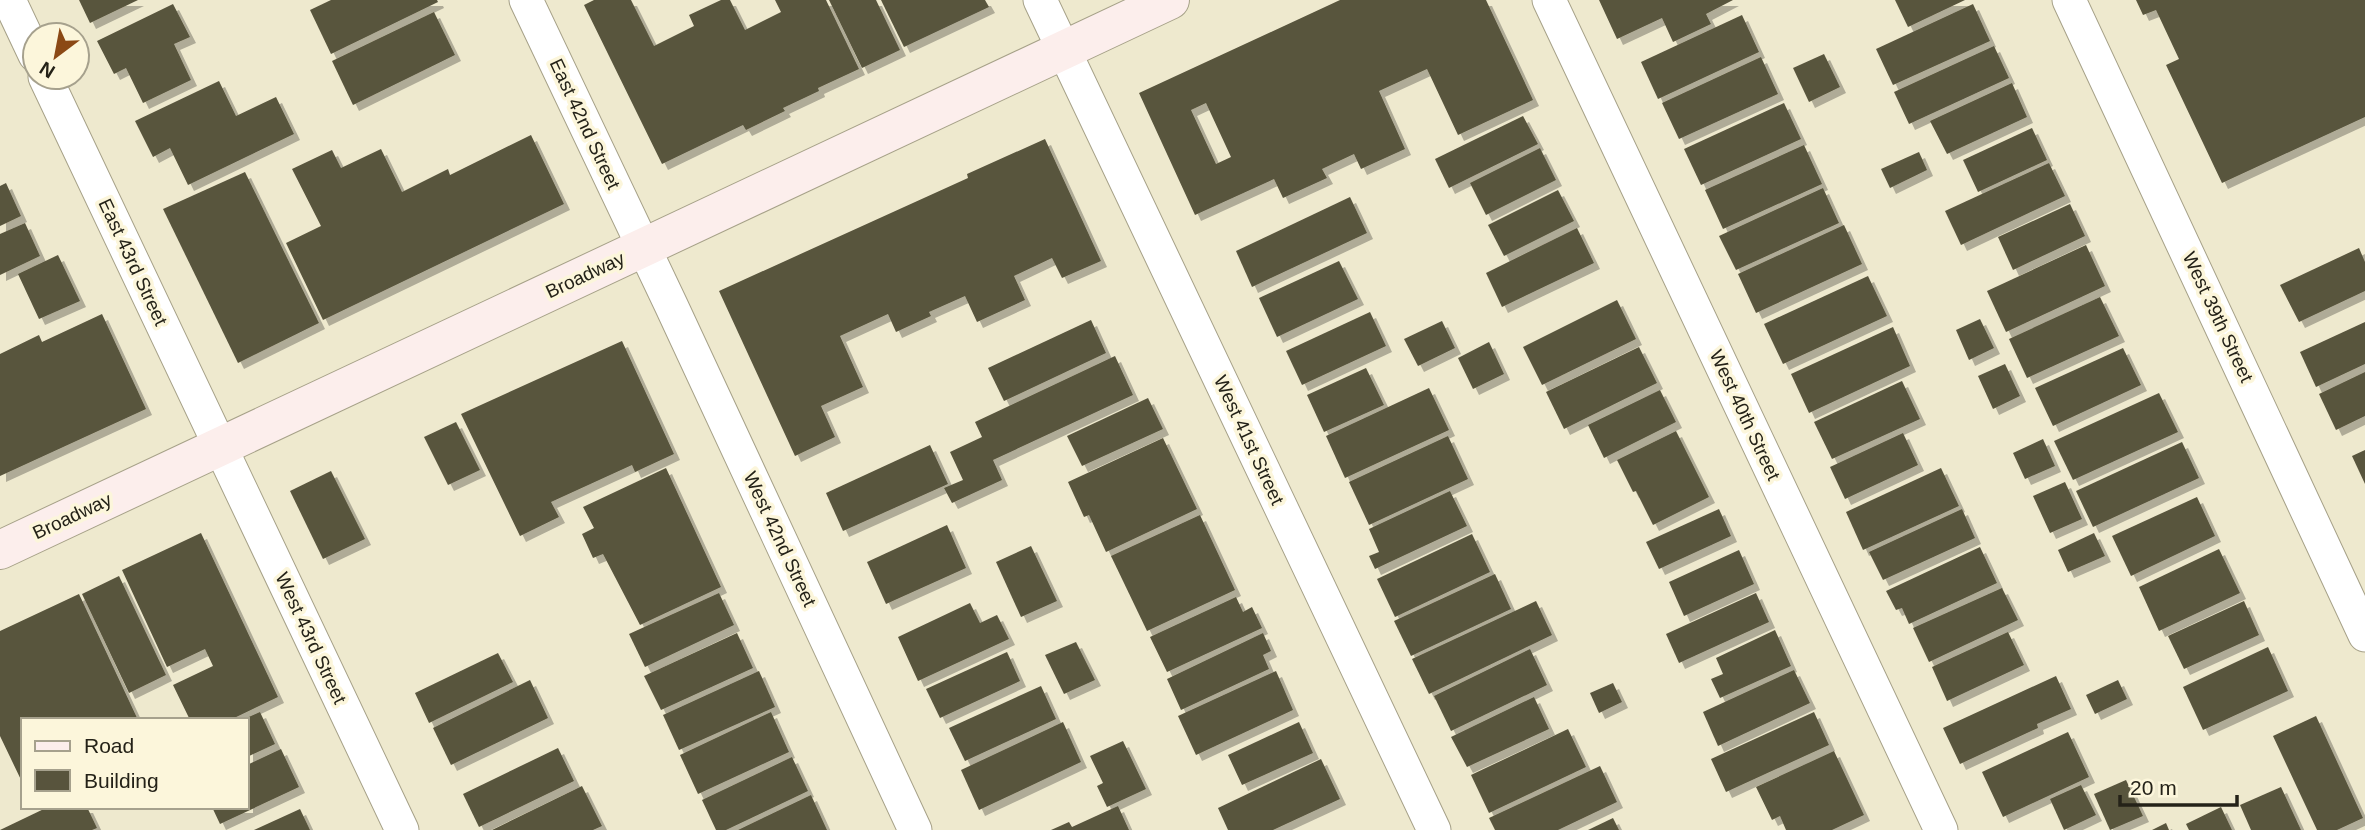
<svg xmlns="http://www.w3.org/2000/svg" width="2365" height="830" viewBox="0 0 2365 830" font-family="Helvetica,sans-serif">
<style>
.building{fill:#58543d;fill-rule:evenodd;filter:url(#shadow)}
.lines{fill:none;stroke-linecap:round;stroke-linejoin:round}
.street-casing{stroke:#a6a188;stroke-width:35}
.secondary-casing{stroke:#a6a188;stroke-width:40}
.street{stroke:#fff;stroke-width:33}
.secondary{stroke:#fceeec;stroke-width:38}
.labels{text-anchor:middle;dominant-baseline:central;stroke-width:7;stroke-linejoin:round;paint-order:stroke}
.street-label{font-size:19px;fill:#242218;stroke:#fcf6db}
</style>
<defs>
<filter id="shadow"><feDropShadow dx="6" dy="6" stdDeviation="0" flood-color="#0004"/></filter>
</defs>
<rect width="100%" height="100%" fill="#eee9ce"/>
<g class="building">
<path d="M79 0H138L90 23Z"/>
<path d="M331 0H437L438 2 331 54 310 10Z"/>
<path d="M594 0H631L654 46 694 26 689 15 721 0H730L745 30 781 12 775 0H826L859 69 818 88 819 91 783 108 785 111 746 130 743 125 662 164 584 5Z"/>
<path d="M829 0H876L900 50 862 68Z"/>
<path d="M881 0H985L989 7 904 47Z"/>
<path d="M1340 0H1486L1533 100 1458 135 1427 69 1379 91 1405 149 1361 169 1354 154 1322 169 1327 178 1283 198 1274 179 1195 215 1139 93ZM1206 103 1231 157 1216 164 1191 110Z"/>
<path d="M1599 0H1733L1706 14 1711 24 1673 42 1662 18 1617 39Z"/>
<path d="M1895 0H1965L1908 27Z"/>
<path d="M2136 0H2365V117L2222 183 2166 65 2179 59 2156 10 2143 15Z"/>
<path d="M173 4 190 37 174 44 191 80 143 103 126 68 114 74 97 41Z"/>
<path d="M1973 4 1990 41 1893 85 1876 49Z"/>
<path d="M434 12 455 55 353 105 332 61Z"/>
<path d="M1742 15 1759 52 1658 99 1641 62Z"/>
<path d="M1994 46 2009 78 1909 124 1894 92Z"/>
<path d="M1824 54 1840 87 1809 102 1793 68Z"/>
<path d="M1761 57 1778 94 1679 139 1662 103Z"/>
<path d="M219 81 236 116 276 97 294 134 188 185 170 148 153 157 135 121Z"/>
<path d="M2012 83 2027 117 1947 154 1930 121Z"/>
<path d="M1784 103 1801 139 1701 185 1684 149Z"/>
<path d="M1523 116 1538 144 1449 188 1435 159Z"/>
<path d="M2032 128 2047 160 1978 192 1963 160Z"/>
<path d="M531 135 564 204 323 320 286 243 321 226 292 169 332 150 341 168 381 149 402 192 448 169 450 175Z"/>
<path d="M1045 139 1101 261 1062 278 1052 258 1014 276 1025 300 977 322 965 296 929 312 931 316 896 332 888 314 840 336 863 387 821 406 835 437 795 456 719 291 968 178 967 174Z"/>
<path d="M1804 145 1822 184 1723 229 1705 190Z"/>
<path d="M1540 148 1556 180 1486 215 1470 183Z"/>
<path d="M1919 152 1927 170 1890 188 1881 169Z"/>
<path d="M2049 163 2065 196 1961 245 1945 211Z"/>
<path d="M245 172 319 323 238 363 163 209Z"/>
<path d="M6 183 21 216 0 226V186Z"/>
<path d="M1823 188 1839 223 1736 270 1719 236Z"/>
<path d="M1558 190 1574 221 1504 256 1488 225Z"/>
<path d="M1350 197 1367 233 1252 287 1236 251Z"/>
<path d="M2070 204 2085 236 2013 270 1998 237Z"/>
<path d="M25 223 40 256 0 275V234Z"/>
<path d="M1844 225 1862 264 1756 313 1738 274Z"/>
<path d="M1577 228 1594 263 1502 307 1486 273Z"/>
<path d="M2086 245 2105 286 2006 332 1987 291Z"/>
<path d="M2359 248 2365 262V291L2299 322 2280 285Z"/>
<path d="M58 255 80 301 39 319 18 274Z"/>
<path d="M1339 261 1358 299 1277 337 1259 298Z"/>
<path d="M1868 276 1887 316 1783 364 1764 324Z"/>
<path d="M2100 297 2119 336 2027 378 2009 339Z"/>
<path d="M1617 300 1636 339 1542 385 1523 347Z"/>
<path d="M1370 312 1386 346 1302 385 1286 351Z"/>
<path d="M102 314 146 409 0 476V354L39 335 42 342Z"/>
<path d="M1980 319 1994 348 1969 360 1956 330Z"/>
<path d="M1091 320 1106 353 1004 401 988 368Z"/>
<path d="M1442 321 1455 348 1418 366 1404 339Z"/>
<path d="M2365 322V364L2316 387 2300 352Z"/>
<path d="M1893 327 1910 366 1809 413 1791 374Z"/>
<path d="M622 341 674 454 635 472 632 465 551 502 559 517 520 536 461 414Z"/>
<path d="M1489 342 1504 374 1473 389 1458 358Z"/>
<path d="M1639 347 1657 383 1564 429 1546 392Z"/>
<path d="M2123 348 2141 385 2053 426 2035 388Z"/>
<path d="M1115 356 1133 395 993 460 1002 480 952 503 944 488 963 480 950 452 982 437 975 422Z"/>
<path d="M2005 364 2020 396 1993 409 1978 376Z"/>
<path d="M1366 368 1384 405 1324 432 1307 395Z"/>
<path d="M2365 372V416L2336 430 2319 394Z"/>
<path d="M1902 381 1920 419 1832 459 1814 422Z"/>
<path d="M1429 388 1449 430 1345 478 1326 436Z"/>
<path d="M1660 390 1676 422 1604 458 1588 425Z"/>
<path d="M2159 393 2178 432 2073 480 2054 441Z"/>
<path d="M1148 398 1163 429 1082 466 1067 436Z"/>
<path d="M456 422 480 470 448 485 424 437Z"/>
<path d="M1676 431 1709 497 1653 525 1636 491 1633 492 1617 460Z"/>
<path d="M1903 433 1918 465 1845 499 1830 467Z"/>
<path d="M1448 436 1468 479 1369 525 1349 482Z"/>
<path d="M1163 438 1197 509 1106 552 1089 515 1084 517 1068 482Z"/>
<path d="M2043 439 2055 466 2025 479 2013 453Z"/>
<path d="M2182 442 2199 478 2093 527 2076 491Z"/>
<path d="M930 445 948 484 843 531 826 493Z"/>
<path d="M2365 450V484L2352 456Z"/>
<path d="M666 468 721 587 640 625 603 554 593 558 582 534 594 528 583 507Z"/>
<path d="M1941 468 1959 506 1863 550 1846 512Z"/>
<path d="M331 471 365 539 323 559 290 491Z"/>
<path d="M2065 482 2082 519 2050 533 2033 496Z"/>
<path d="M1450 491 1467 526 1375 569 1369 556 1379 552 1369 529Z"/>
<path d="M2197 497 2215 536 2131 576 2112 536Z"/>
<path d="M1719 509 1731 536 1659 569 1646 542Z"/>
<path d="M1962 509 1975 538 1883 580 1869 552Z"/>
<path d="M1200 515 1235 590 1147 631 1111 556Z"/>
<path d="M947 525 966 568 886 604 867 562Z"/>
<path d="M201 533 278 697 230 720H190L173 685 213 666 205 649 167 667 122 570Z"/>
<path d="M2094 533 2105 556 2068 572 2058 550Z"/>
<path d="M1472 534 1490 572 1395 617 1377 579Z"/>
<path d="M1031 546 1057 601 1021 617 996 562Z"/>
<path d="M1980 547 1997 583 1909 624 1902 608 1896 610 1886 591Z"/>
<path d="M2219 549 2240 593 2159 631 2139 587Z"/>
<path d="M1739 550 1754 584 1684 616 1669 582Z"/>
<path d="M1495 574 1511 609 1411 656 1394 621Z"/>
<path d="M119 576 166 675 129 693 82 594Z"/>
<path d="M2002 588 2018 620 1929 662 1913 628Z"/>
<path d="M719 593 734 625 645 667 629 634Z"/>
<path d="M1756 593 1769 622 1679 663 1666 634Z"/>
<path d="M79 594 138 720H23V784L0 736V631Z"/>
<path d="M1236 597 1243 612 1252 607 1262 628 1167 672 1150 637Z"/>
<path d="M1536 601 1552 635 1429 694 1412 659Z"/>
<path d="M2244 601 2259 635 2184 669 2168 636Z"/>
<path d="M970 603 980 623 997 615 1009 639 918 681 898 637Z"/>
<path d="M1775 630 1791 666 1720 698 1711 679 1723 674 1716 658Z"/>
<path d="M2008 632 2024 665 1947 701 1932 667Z"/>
<path d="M737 633 753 668 661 710 644 676Z"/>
<path d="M1263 633 1271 651 1263 655 1269 669 1181 710 1167 679Z"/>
<path d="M1076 642 1095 680 1064 694 1045 655Z"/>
<path d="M2268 647 2288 691 2203 730 2183 687Z"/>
<path d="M1530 649 1547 685 1451 731 1434 696Z"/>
<path d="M1007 652 1020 681 940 718 926 689Z"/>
<path d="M498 653 513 682 429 723 415 693Z"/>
<path d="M1794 670 1810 703 1718 746 1703 712Z"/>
<path d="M759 671 775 707 679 750 663 715Z"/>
<path d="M1276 671 1293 710 1196 755 1178 716Z"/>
<path d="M2056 676 2071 709 2037 724 2038 728 1960 764 1943 728Z"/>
<path d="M530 680 548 718 451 765 433 728Z"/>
<path d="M2118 680 2127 699 2095 714 2086 695Z"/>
<path d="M1613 683 1622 702 1599 713 1590 693Z"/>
<path d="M1041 686 1056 719 965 761 949 728Z"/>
<path d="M1534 697 1549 729 1467 767 1451 737Z"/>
<path d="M260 712 275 744 247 757V720H242Z"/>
<path d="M771 712 789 752 698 794 680 755Z"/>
<path d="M1814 712 1829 745 1726 792 1711 759Z"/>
<path d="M2316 716 2363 818 2337 830H2317L2273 736Z"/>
<path d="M1063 722 1081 762 979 810 961 770Z"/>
<path d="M1299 722 1313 753 1242 785 1228 755Z"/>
<path d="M1568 729 1586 767 1489 813 1471 775Z"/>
<path d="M2068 732 2089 777 2003 817 1982 772Z"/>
<path d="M1123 741 1146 789 1107 807 1097 786 1103 783 1090 756Z"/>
<path d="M558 748 574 781 479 827 463 794Z"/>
<path d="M281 749 299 787 220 824 212 807H247V765Z"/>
<path d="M1834 751 1864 815 1832 830H1786L1780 816 1772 820 1756 787Z"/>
<path d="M792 757 808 791 726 830H716L702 800Z"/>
<path d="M1321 759 1340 799 1273 830H1228L1218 808Z"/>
<path d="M1600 766 1617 802 1558 830H1495L1489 818Z"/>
<path d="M2126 780 2143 816 2110 830 2094 794Z"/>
<path d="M2081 785 2096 815 2064 830 2050 799Z"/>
<path d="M582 786 602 826 593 830H492Z"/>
<path d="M2281 787 2301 830H2251L2240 805Z"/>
<path d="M811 795 827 830H738Z"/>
<path d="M1118 806 1129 830H1051L1069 822 1072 827Z"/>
<path d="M48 807H87L97 828 92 830H0Z"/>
<path d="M2221 807 2232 830H2189L2186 824Z"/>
<path d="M300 809 310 830H254Z"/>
<path d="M1613 818 1619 830H1588Z"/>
<path d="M2166 823 2169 830H2152Z"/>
</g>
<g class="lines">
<defs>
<g id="street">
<path d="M9 0 35 55"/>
<path d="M526 0 671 305 915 830"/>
<path d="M1040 0 1434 830"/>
<path d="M1549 0 1941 830"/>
<path d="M2069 0 2365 635"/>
<path d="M45 77 402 830"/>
</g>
<path id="secondary" d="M0 550 1170 0"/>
</defs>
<use href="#street" class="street-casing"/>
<use href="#secondary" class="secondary-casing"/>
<use href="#street" class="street"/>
<use href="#secondary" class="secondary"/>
</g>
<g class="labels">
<g class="street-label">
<text transform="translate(585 124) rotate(65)">East 42nd Street</text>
<text transform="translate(133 262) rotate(65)">East 43rd Street</text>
<text transform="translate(585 275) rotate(-25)">Broadway</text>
<text transform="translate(2218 317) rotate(65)">West 39th Street</text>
<text transform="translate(1745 415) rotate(65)">West 40th Street</text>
<text transform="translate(1249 440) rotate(65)">West 41st Street</text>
<text transform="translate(72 516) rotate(-25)">Broadway</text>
<text transform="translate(780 539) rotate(65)">West 42nd Street</text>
<text transform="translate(311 638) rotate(65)">West 43rd Street</text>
</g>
</g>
<rect x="21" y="718" width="228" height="91" fill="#fcf6db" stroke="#a6a18d" stroke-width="2"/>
<rect x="35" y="741" width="35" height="10" fill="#fceeec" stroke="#a6a18d" stroke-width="2"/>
<text x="84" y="753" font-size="21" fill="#242218">Road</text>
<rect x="35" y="770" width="35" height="21" fill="#58543d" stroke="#a6a18d" stroke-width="2"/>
<text x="84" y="788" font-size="21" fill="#242218">Building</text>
<g transform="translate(56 56) rotate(212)"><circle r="33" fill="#fcf6db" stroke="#a6a18d" stroke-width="2"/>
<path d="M0-5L12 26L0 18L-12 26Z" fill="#8b4915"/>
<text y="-10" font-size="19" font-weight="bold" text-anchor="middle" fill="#242218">N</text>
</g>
<path d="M2120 795v10h117v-10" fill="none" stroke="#242218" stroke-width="3.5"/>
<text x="2130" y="795" font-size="21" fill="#242218" stroke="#fcf6db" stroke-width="5" paint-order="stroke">20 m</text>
</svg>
